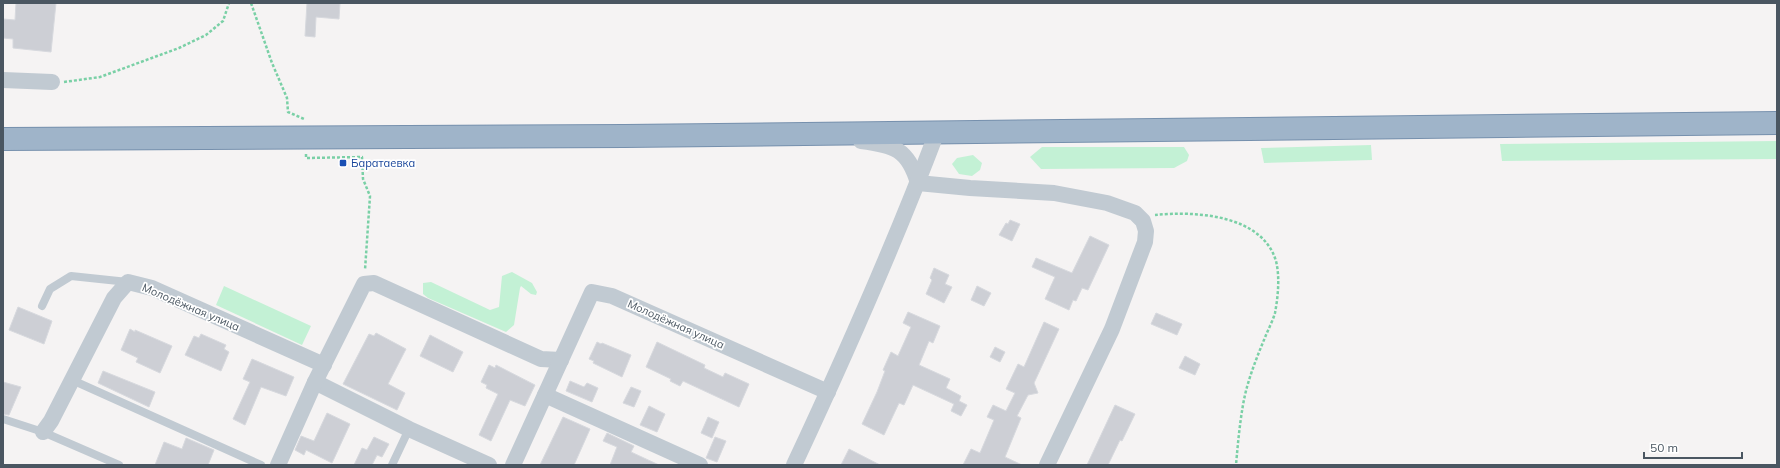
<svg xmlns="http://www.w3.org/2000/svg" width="1780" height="468" viewBox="0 0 1780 468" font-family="Mulish,sans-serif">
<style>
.green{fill:#c3f1d5}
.building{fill:#cdcfd5;stroke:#d7d9de}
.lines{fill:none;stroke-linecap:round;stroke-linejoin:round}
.trunk-casing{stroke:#7690ad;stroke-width:24}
.path{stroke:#7ad0a6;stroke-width:2.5;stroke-dasharray:3 2;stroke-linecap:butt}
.service{stroke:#c1cad2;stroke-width:8}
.minor{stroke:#c1cad2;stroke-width:16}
.trunk{stroke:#9fb4c9;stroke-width:22}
.transit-dot{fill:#1a4fb4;stroke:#fff;stroke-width:1.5}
.labels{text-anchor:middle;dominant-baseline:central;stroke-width:3.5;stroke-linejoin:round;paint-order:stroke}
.transit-label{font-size:11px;fill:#164399;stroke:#fff;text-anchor:start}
.street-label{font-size:11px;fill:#4a5661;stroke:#fff}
</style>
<rect width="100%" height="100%" fill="#f5f3f3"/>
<g class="green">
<path d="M1777 141V159L1502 161 1500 144Z"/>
<path d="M1371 145 1372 160 1264 163 1261 148Z"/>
<path d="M1042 147H1184L1189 155 1187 161 1174 168 1041 169 1030 157Z"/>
<path d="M973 155 982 163 980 170 972 176 959 174 952 164 957 158Z"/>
<path d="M512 272 532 283 537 292 536 295 531 294 521 286 520 288 514 325 506 332 428 298 423 294V283L431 282 490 310 499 307 502 276Z"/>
<path d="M224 286 311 326 302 345 216 305Z"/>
</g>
<g class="building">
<path d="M16 3H56L51 52 13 48V39L3 38V19L15 20Z"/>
<path d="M307 3H340L339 19 316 17 315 37 305 36Z"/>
<path d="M1010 220 1020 224 1012 241 999 235 1006 223 1008 224Z"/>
<path d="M1090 236 1109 245 1088 290 1082 288 1076 301 1073 300 1069 310 1045 299 1055 277 1032 267 1036 258 1072 273Z"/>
<path d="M934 268 949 275 945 284 952 287 944 303 926 294 932 280 930 278Z"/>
<path d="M977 286 991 293 984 306 971 300Z"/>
<path d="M18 307 52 321 44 344 9 330Z"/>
<path d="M908 312 940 326 933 343 929 341 919 365 950 379 946 388 961 396 959 401 967 405 961 416 951 411 954 404 913 385 904 405 899 403 884 435 862 424 877 392 885 371 883 370 891 352 898 356 911 327 903 323Z"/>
<path d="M1156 313 1182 324 1177 335 1151 324Z"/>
<path d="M1044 322 1059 329 1034 383 1038 393 1028 395 1017 416 1021 418 1005 457 1022 465H963L971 449 980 453 994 420 987 417 993 405 1006 411 1015 393 1006 389 1018 364 1024 367Z"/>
<path d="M130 329 135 332V330L172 346 160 373 136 362 138 358 121 350Z"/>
<path d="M376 333 406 349 388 384 405 393 397 410 343 384 369 334 374 336Z"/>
<path d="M201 334 226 345 224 349 229 352 221 371 185 355 194 336 199 338Z"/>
<path d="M430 335 463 352 453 372 420 356Z"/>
<path d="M597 342 601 344 602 343 631 355 622 377 593 363 594 361 589 359Z"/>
<path d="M657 342 705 365 704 368 723 377 725 373 749 384 739 407 683 381 680 386 670 381 671 379 646 367Z"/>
<path d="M995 347 1005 352 1000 362 990 357Z"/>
<path d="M1185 356 1200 364 1195 375 1179 368Z"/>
<path d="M252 359 294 377 286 396 261 387 245 425 233 419 250 382 243 379Z"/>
<path d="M489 365 495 368 496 365 535 385 525 406 510 400 491 441 479 435 498 394 486 388 487 385 481 382Z"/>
<path d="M103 371 155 392 149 407 98 383Z"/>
<path d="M570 381 584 387 587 383 598 388 592 402 566 391Z"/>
<path d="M3 382 21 387 9 415 3 414Z"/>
<path d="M631 387 641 391 634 407 623 403Z"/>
<path d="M1115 405 1135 414 1122 441 1120 440 1108 465H1087Z"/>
<path d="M649 406 665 414 657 432 640 425Z"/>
<path d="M327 413 350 424 332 463 306 450 304 455 295 450 301 436 314 441Z"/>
<path d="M563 417 590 429 574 465H540Z"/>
<path d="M708 417 719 422 712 438 701 433Z"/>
<path d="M607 433 634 446 631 452 659 465H610L617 447 603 441Z"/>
<path d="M374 437 389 444 382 457 377 455 372 465H354L362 448 367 450Z"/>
<path d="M715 437 726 441 717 462 706 458Z"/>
<path d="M186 438 214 450 208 465H155L164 442 182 449Z"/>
<path d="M849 449 880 465H841Z"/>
</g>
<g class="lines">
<defs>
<path id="trunk" d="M3 139 625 136 1777 123"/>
</defs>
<use href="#trunk" class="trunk-casing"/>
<g class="path">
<path d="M251 3 272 63 287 98 288 112 304 119"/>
<path d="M64 82 100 77 179 48 206 35 223 21 229 3"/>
<path d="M306 154V158L362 157 363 179 370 196 365 270"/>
<path d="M1155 215C1194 211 1262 214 1276 261 1280 277 1278 297 1275 313 1273 320 1269 328 1266 335 1259 352 1252 369 1247 387 1241 408 1238 442 1236 465"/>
</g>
<g class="service">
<path d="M42 306 50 289 71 276 128 282"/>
<path d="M72 380 261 465"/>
<path d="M3 419 43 432 119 465"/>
<path d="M392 465 409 429"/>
</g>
<g class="minor">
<path d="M3 80 52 82"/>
<path d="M861 141C894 145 908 149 918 183L970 188 1054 193 1107 203 1135 213 1143 221 1146 231 1145 242 1112 329 1047 465"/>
<path d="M315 382 409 429 489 465"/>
<path d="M545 395 700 465"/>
<path d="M43 432 51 421 114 298 128 282 152 288 324 365"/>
<path d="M278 465 315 382 364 284 374 283 541 359 561 360"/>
<path d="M513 465 592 292 612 296 828 392"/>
<path d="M794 465C845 356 894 245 937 132"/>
</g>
<use href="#trunk" class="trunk"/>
</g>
<rect class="transit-dot" x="339" y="159" width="8" height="8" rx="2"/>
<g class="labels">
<g class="transit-label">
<text x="351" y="163">Баратаевка</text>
</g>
<g class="street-label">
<text transform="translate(191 307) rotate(23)">Молодёжная улица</text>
<text transform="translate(676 324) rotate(24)">Молодёжная улица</text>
</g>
</g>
<rect width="1780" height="468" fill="none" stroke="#4a5661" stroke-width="8"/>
<path d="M1644 452v6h98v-6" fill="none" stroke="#4a5661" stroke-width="2"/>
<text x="1650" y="452" font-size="12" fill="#4a5661" stroke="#ffffff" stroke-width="3" paint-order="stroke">50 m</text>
</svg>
